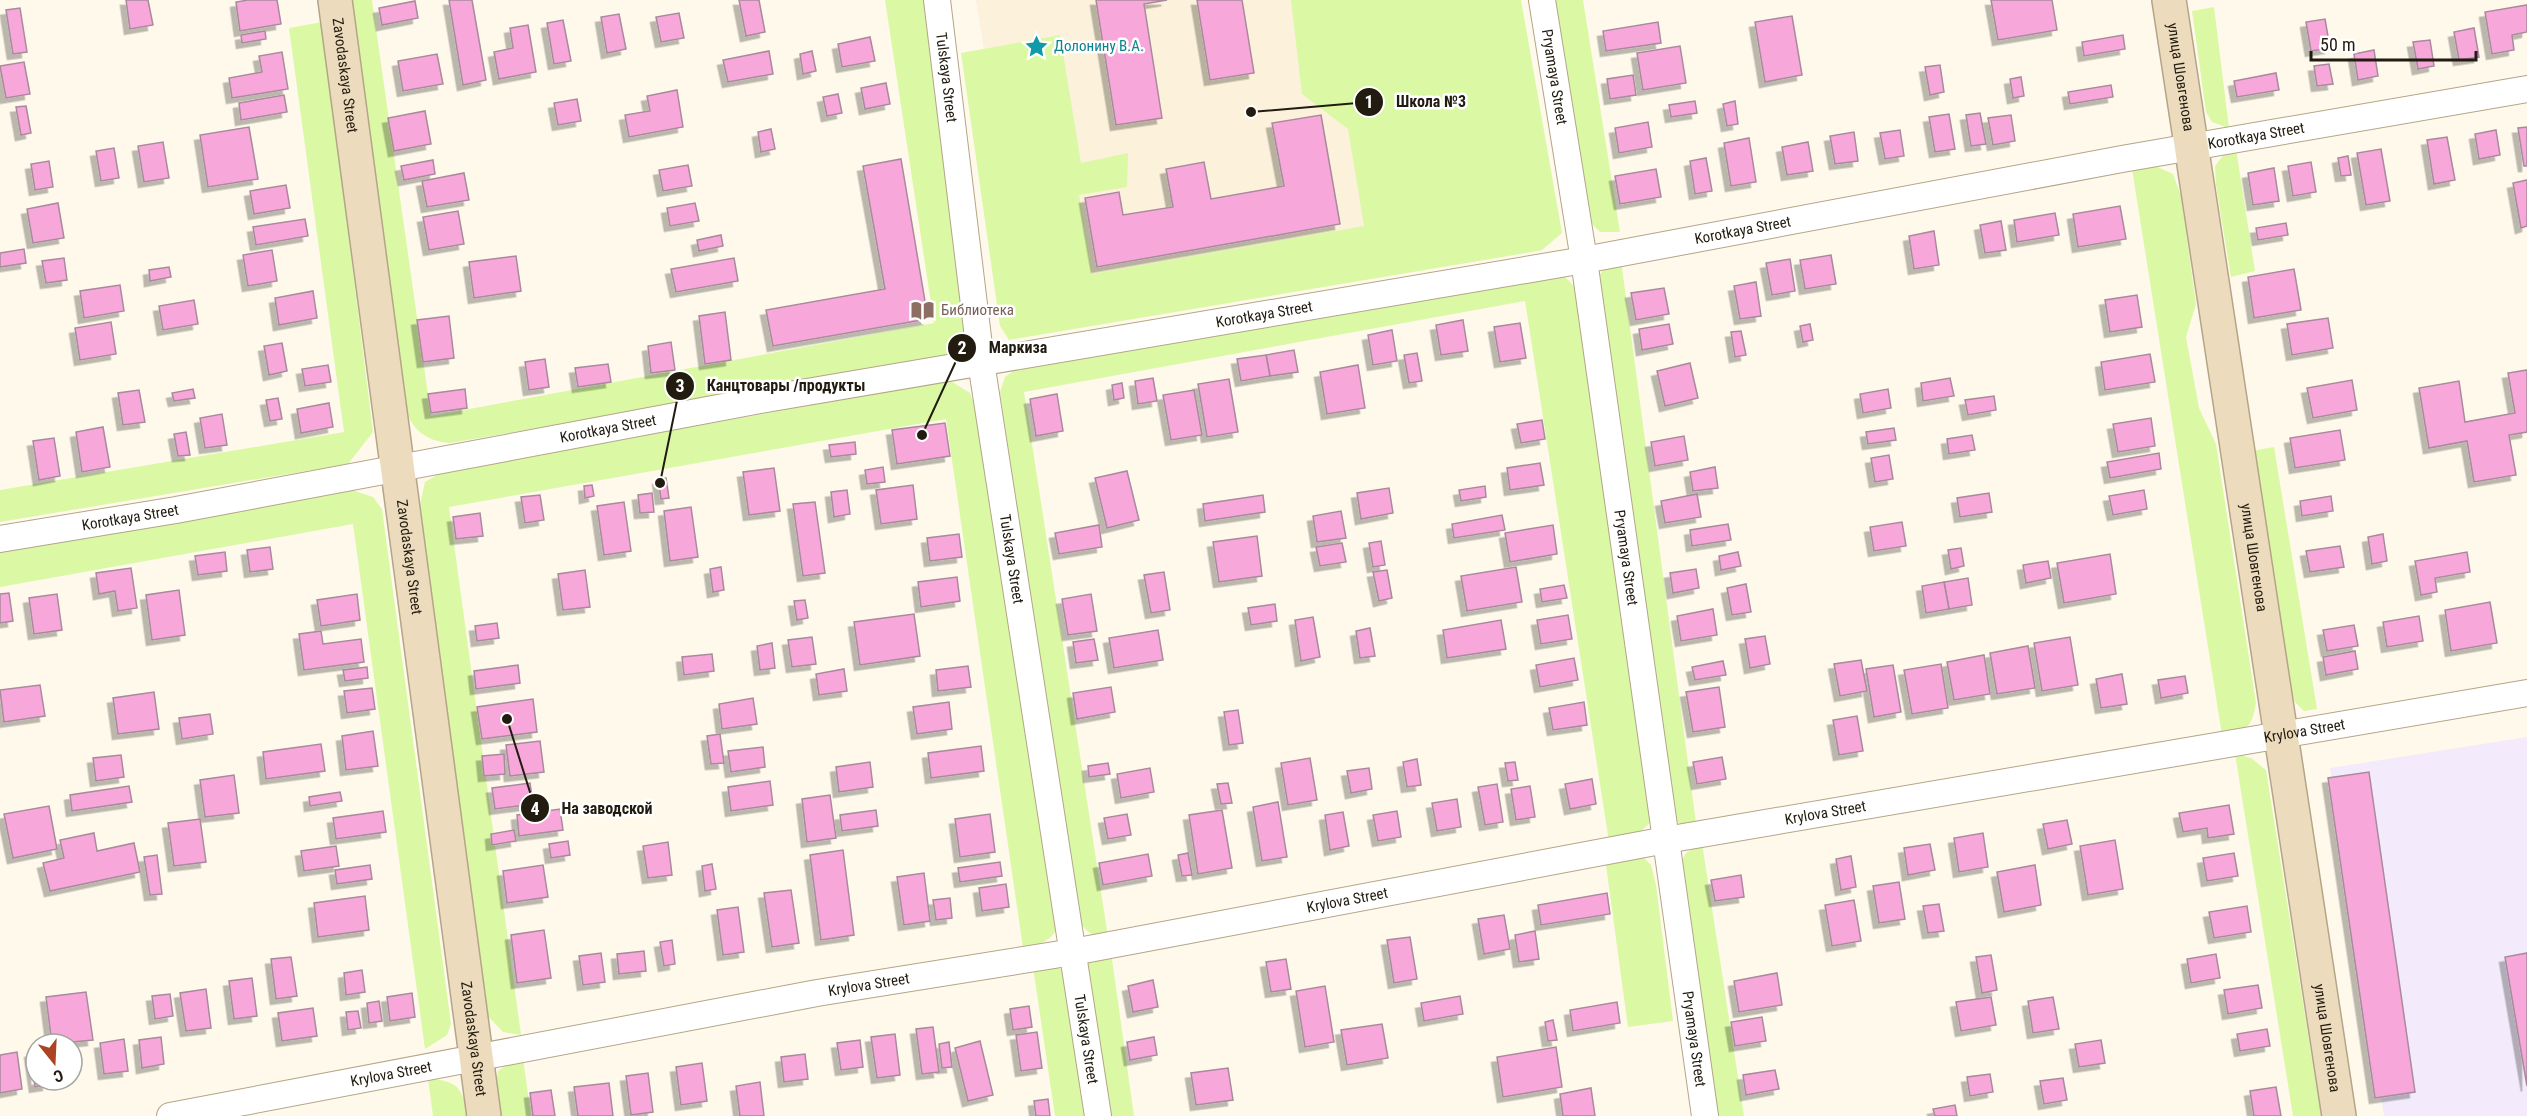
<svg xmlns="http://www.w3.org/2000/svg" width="2527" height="1116" viewBox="0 0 2527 1116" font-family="'Roboto Condensed',sans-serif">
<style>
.industrial{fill:#f3ebfc}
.built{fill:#fcf1da}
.green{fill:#dbf8a5}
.building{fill:#f8a7da;stroke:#a88a9c;stroke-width:1.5;filter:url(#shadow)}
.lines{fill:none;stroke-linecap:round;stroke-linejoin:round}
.street-casing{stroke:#b4a588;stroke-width:28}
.secondary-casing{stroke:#b4a588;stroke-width:36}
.street{stroke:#fff;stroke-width:26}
.secondary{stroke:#eddbbe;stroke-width:33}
.labels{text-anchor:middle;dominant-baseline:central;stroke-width:5;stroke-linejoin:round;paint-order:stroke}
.culture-label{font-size:15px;fill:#0d838f;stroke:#fff;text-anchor:start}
.street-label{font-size:15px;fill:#211b10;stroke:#fff}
.education-label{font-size:15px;fill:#785e54;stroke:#fff;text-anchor:start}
.leader{fill:none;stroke:#211b10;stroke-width:2}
.callout-dot{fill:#211b10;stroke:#fff;stroke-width:2}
.mark-label{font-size:18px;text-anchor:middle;font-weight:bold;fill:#fff}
.callout-label{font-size:16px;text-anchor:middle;font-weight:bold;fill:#211b10;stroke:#fff;stroke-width:5;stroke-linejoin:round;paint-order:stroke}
</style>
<defs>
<filter id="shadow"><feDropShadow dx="-5.5" dy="5.5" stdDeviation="0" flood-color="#0004"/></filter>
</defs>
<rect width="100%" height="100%" fill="#fff9ec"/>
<path class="industrial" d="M2527 737V1116H2384L2330 768Z"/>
<path class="built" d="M976 0H1493L1523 223 1026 314Z"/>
<g class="green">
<path d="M350 0H372L431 416 934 323 885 0H926L967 308 964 339 946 358 450 443C427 441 415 432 406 412Z"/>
<path d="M1291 0H1521L1562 233 1542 250 1526 253 1009 340 1000 326 961 53 1060 35 1081 163 1128 153 1127 187 1079 195 1092 274 1364 226 1348 129 1302 94Z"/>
<path d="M1551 0H1583L1620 232H1600L1586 218Z"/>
<path d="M2214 7 2229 128 2212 122 2206 112 2192 11Z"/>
<path d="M322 22 373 432 348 464 0 522V490L344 432 289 28Z"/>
<path d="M2236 149 2255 271 2231 277 2216 185 2215 166 2226 152Z"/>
<path d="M2155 166 2173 174 2181 196 2196 304 2186 337 2199 408 2216 444 2256 703C2251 730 2248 728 2222 735L2132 169Z"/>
<path d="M1621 260 1696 823 1680 824 1672 815 1595 281 1605 268Z"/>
<path d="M1563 275 1574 286 1583 340 1651 821C1640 835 1627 839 1609 842L1525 301 1024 392 1108 937C1090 936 1086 932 1077 917L1000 392 1005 377 1020 366Z"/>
<path d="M941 382H952L970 393 980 419 1058 927C1049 943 1040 944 1023 948L946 419 449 507 521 1035 503 1032 487 1015 420 505 425 482 444 471Z"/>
<path d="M2274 447 2317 709 2304 711 2295 702 2289 684 2251 451Z"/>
<path d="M349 489 373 497 382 509 451 1024 447 1035 425 1049 353 524 0 587V550Z"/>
<path d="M2235 754 2251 758 2266 770 2321 1116H2293Z"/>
<path d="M1702 843 1744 1116H1714L1679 865 1686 853Z"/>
<path d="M1643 857 1651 865 1656 885 1673 1021 1628 1027 1605 858Z"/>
<path d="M1111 952 1134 1116H1107L1083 964Z"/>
<path d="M1049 966 1061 969 1068 978 1088 1116H1055L1033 967Z"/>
<path d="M523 1058 531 1116H500L496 1085 498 1071 514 1060Z"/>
<path d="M428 1079C458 1080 463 1089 467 1116H433Z"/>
</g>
<g class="building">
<path d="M126 0H148L153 25 130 29Z"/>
<path d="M248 0H277L281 24 240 31 236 2Z"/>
<path d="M449 0H472L486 80 463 85Z"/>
<path d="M739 0H759L765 32 746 36Z"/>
<path d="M1096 0H1167L1144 4 1162 118 1116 125Z"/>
<path d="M1197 0H1242L1254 73 1210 80Z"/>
<path d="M1991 0H2052L2057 30 1998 40Z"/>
<path d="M415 1 418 18 382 25 379 8Z"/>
<path d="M2527 5V32L2512 35 2514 50 2492 54 2485 12Z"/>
<path d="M20 8 27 52 13 54 6 10Z"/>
<path d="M679 13 684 38 661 42 656 17Z"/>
<path d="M619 14 626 49 607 53 601 17Z"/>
<path d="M1792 16 1802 75 1765 82 1755 22Z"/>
<path d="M2325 19 2330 48 2311 51 2306 22Z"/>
<path d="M563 20 571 61 554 64 547 23Z"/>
<path d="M1658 22 1661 43 1606 51 1603 31Z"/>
<path d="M528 25 536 72 499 79 494 52 513 48 510 28Z"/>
<path d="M2474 28 2479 57 2459 60 2454 32Z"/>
<path d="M265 31 266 39 242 43 241 35Z"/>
<path d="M2123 35 2125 49 2084 56 2082 42Z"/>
<path d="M870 37 875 61 842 67 838 44Z"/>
<path d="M2430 40 2434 66 2418 69 2413 42Z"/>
<path d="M1680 46 1686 83 1643 90 1637 53Z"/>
<path d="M2374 50 2378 76 2358 80 2354 54Z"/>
<path d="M769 51 773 74 728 82 723 60Z"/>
<path d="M812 51 816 71 803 74 800 54Z"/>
<path d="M282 52 288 89 232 98 229 78 262 72 259 56Z"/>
<path d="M437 54 443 84 403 91 398 61Z"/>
<path d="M24 62 30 94 6 98 0 66Z"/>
<path d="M2329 64 2333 84 2317 86 2314 66Z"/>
<path d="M1940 65 1944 92 1930 95 1925 67Z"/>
<path d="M2276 73 2279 90 2237 97 2234 81Z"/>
<path d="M1633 75 1636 95 1610 99 1607 79Z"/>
<path d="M2021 77 2024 96 2013 98 2010 79Z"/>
<path d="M886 83 890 104 865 109 861 88Z"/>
<path d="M2111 85 2113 97 2070 104 2068 92Z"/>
<path d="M677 90 683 127 629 137 625 115 650 111 647 96Z"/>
<path d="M838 94 842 113 827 116 823 97Z"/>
<path d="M284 95 287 112 241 120 239 103Z"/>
<path d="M577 99 581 121 558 125 554 103Z"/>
<path d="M1695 101 1697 113 1671 117 1669 105Z"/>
<path d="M1735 101 1738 124 1727 126 1723 104Z"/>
<path d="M26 106 31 133 21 135 16 107Z"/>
<path d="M425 111 431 144 394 151 388 118Z"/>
<path d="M1980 113 1986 144 1971 146 1966 115Z"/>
<path d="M1949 114 1955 149 1935 152 1929 117Z"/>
<path d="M1321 115 1340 224 1097 267 1085 198 1119 192 1123 215 1173 207 1166 169 1204 162 1211 199 1284 186 1272 123Z"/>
<path d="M2011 115 2015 141 1993 145 1988 118Z"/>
<path d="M1648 122 1652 147 1619 153 1615 128Z"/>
<path d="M249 127 258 179 208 187 200 135Z"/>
<path d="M2527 127V166H2524L2518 128Z"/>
<path d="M771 129 775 149 761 152 758 132Z"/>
<path d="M1900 130 1904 156 1885 159 1880 133Z"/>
<path d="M2496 130 2500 155 2479 159 2475 134Z"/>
<path d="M1854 132 1858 161 1835 164 1830 136Z"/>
<path d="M2447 137 2455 180 2434 184 2427 140Z"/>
<path d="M1749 138 1756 182 1731 186 1724 143Z"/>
<path d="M163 142 169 178 144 182 138 146Z"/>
<path d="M1808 142 1813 171 1787 175 1782 147Z"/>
<path d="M114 148 119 178 101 181 96 151Z"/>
<path d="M2381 149 2390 201 2366 205 2357 153Z"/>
<path d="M2348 156 2351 175 2341 176 2338 158Z"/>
<path d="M1706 158 1712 191 1695 194 1690 161Z"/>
<path d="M901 159 928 319 773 346 766 310 885 289 863 166Z"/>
<path d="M433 160 435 174 404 180 401 166Z"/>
<path d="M49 161 53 187 35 190 31 164Z"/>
<path d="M2311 162 2316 192 2293 196 2288 166Z"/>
<path d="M688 165 692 186 663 191 659 170Z"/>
<path d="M2274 168 2279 201 2253 205 2248 173Z"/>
<path d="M1656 169 1661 197 1620 204 1615 176Z"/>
<path d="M464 173 469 200 427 207 422 181Z"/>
<path d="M2527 180V226L2521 228 2513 183Z"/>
<path d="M286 185 290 208 254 214 250 191Z"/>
<path d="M58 203 64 238 33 243 27 209Z"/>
<path d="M695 203 699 221 670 226 667 208Z"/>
<path d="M2120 206 2126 239 2078 247 2073 214Z"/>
<path d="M458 211 464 244 429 250 423 217Z"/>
<path d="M2055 213 2059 235 2017 242 2014 220Z"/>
<path d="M305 219 308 236 256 245 253 227Z"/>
<path d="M2001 221 2006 250 1985 253 1980 225Z"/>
<path d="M2286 223 2288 235 2258 240 2256 228Z"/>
<path d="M1934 231 1939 265 1914 269 1909 236Z"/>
<path d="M721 235 723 246 699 251 697 240Z"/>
<path d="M24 249 26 263 0 267V253Z"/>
<path d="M272 250 277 281 248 286 243 255Z"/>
<path d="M1831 255 1836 284 1805 289 1800 260Z"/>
<path d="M516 256 521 291 474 298 469 262Z"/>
<path d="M64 258 67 280 46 283 42 261Z"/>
<path d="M734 258 738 281 676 292 671 269Z"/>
<path d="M1790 259 1795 291 1772 295 1766 263Z"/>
<path d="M169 267 171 277 150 281 149 270Z"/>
<path d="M2294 269 2301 310 2254 318 2248 277Z"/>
<path d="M1756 282 1761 316 1740 319 1734 286Z"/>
<path d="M120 285 124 311 84 318 80 291Z"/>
<path d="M1664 288 1669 314 1636 320 1631 293Z"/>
<path d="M313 291 317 318 279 325 275 298Z"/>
<path d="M2137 295 2142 327 2110 332 2105 300Z"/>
<path d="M194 300 198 324 163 330 159 306Z"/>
<path d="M725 312 731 360 705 364 699 316Z"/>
<path d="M449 316 454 358 423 362 417 320Z"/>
<path d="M2328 318 2333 348 2292 355 2287 324Z"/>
<path d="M1463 320 1468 351 1441 355 1436 325Z"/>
<path d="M111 322 116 354 80 360 75 328Z"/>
<path d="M1520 323 1526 358 1500 362 1494 327Z"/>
<path d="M1669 324 1673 344 1642 350 1639 329Z"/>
<path d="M1810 324 1813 340 1803 342 1800 326Z"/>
<path d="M1392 330 1397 361 1373 365 1368 335Z"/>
<path d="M1741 331 1746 355 1735 357 1731 332Z"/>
<path d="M671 342 675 370 651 373 648 346Z"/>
<path d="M282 343 287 371 269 375 264 346Z"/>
<path d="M1294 350 1298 372 1270 376 1266 355Z"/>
<path d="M1417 353 1422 381 1409 383 1404 355Z"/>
<path d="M2150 354 2155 382 2105 390 2101 362Z"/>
<path d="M1266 355 1270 376 1241 381 1237 359Z"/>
<path d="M545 359 549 387 529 390 525 362Z"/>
<path d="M1690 363 1698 398 1665 406 1657 371Z"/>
<path d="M608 364 611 382 578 387 575 368Z"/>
<path d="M328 365 331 382 305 386 302 369Z"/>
<path d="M1358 365 1365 408 1327 414 1320 372Z"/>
<path d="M2527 370V432L2509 435 2516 475 2474 482 2467 441 2429 448 2419 388 2459 381 2465 422 2515 413 2508 373Z"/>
<path d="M1153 378 1157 401 1138 404 1135 381Z"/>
<path d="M1950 378 1954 396 1923 401 1921 383Z"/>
<path d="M1229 379 1238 432 1207 437 1198 384Z"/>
<path d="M2352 380 2357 410 2313 418 2307 388Z"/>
<path d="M1122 383 1124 398 1114 400 1112 385Z"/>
<path d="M193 389 195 398 174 401 172 393Z"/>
<path d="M465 389 467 408 431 413 428 394Z"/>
<path d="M1888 389 1891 408 1863 413 1860 394Z"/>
<path d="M139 390 145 422 123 425 118 393Z"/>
<path d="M1194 390 1202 435 1171 440 1163 395Z"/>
<path d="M1057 394 1063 431 1036 436 1030 399Z"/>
<path d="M1994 396 1996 410 1968 415 1965 400Z"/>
<path d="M278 398 282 419 270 421 266 400Z"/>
<path d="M329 403 333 427 301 433 297 409Z"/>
<path d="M222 414 227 445 205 448 200 418Z"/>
<path d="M2151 418 2155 446 2118 452 2113 424Z"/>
<path d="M1542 420 1545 439 1521 443 1517 424Z"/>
<path d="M945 423 950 456 897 464 892 430Z"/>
<path d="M103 427 110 467 82 472 76 432Z"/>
<path d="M1894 428 1896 440 1868 444 1866 432Z"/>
<path d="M2340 430 2345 460 2295 468 2290 438Z"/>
<path d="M186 432 190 455 178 456 174 434Z"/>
<path d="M1972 435 1975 450 1949 454 1947 439Z"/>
<path d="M1684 436 1688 460 1655 466 1651 442Z"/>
<path d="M54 438 60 476 39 480 33 441Z"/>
<path d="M855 442 856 454 831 457 829 445Z"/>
<path d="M2159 453 2161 469 2110 478 2107 462Z"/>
<path d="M1889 455 1893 479 1875 482 1871 458Z"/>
<path d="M1540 463 1544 485 1510 490 1507 468Z"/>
<path d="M883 467 885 482 867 484 865 470Z"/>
<path d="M1715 467 1718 488 1693 491 1690 472Z"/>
<path d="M774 468 780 511 749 515 743 472Z"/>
<path d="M1127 471 1139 520 1107 528 1095 478Z"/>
<path d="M666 478 669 498 661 499 658 479Z"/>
<path d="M592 485 594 496 585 498 584 486Z"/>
<path d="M913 485 917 519 881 524 876 490Z"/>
<path d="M1485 486 1486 497 1461 501 1459 490Z"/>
<path d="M1389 488 1393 513 1361 519 1357 493Z"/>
<path d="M847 490 850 514 834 517 831 492Z"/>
<path d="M2144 490 2147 509 2113 515 2109 496Z"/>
<path d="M652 493 654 512 640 513 638 495Z"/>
<path d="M1989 493 1992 512 1960 517 1957 498Z"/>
<path d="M1697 494 1701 517 1665 523 1661 501Z"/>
<path d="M540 495 544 520 525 523 521 497Z"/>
<path d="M1263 495 1265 512 1205 521 1203 504Z"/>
<path d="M2331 496 2333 511 2302 516 2300 501Z"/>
<path d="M624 502 631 551 604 555 597 506Z"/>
<path d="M815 502 825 573 803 576 793 504Z"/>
<path d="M691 507 698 557 670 561 664 511Z"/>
<path d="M1341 511 1346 538 1317 542 1313 516Z"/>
<path d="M480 513 483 536 456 539 453 517Z"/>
<path d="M1502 515 1505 530 1454 538 1452 524Z"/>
<path d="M1902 522 1906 546 1874 551 1870 527Z"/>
<path d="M1728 524 1731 540 1692 546 1690 530Z"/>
<path d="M1099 525 1102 547 1059 554 1055 533Z"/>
<path d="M1553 525 1557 554 1510 562 1505 533Z"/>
<path d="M959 534 962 557 930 561 927 538Z"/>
<path d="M2383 534 2387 561 2372 564 2368 537Z"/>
<path d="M1257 536 1262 576 1219 582 1213 542Z"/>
<path d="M1381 541 1385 565 1373 567 1369 543Z"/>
<path d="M1342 543 1346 562 1320 566 1316 547Z"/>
<path d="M2340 546 2344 567 2310 572 2306 551Z"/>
<path d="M270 547 273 569 250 572 247 550Z"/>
<path d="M1961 548 1964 566 1951 569 1948 550Z"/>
<path d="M225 552 227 571 198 575 195 556Z"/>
<path d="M1738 552 1741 566 1721 570 1719 556Z"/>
<path d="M2467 552 2470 572 2435 578 2437 592 2421 595 2415 561Z"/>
<path d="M2110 554 2116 594 2064 603 2057 563Z"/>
<path d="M2048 561 2051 578 2026 583 2023 565Z"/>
<path d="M721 567 724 590 713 592 710 569Z"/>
<path d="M1516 567 1522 602 1467 611 1461 576Z"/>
<path d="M131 568 137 608 118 611 115 591 99 594 96 573Z"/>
<path d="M1696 569 1699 588 1673 593 1670 573Z"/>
<path d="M585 570 590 607 563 610 558 574Z"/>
<path d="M1387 570 1392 598 1379 601 1373 572Z"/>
<path d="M1164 572 1170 610 1151 613 1144 575Z"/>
<path d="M957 577 960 601 921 607 918 582Z"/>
<path d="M1968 578 1972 605 1949 609 1944 582Z"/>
<path d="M1944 582 1949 609 1926 613 1922 586Z"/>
<path d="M1746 584 1751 612 1732 615 1727 588Z"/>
<path d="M1564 585 1567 598 1542 602 1540 589Z"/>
<path d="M179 590 185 635 152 640 146 595Z"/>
<path d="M9 593 13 621 0 623V594Z"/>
<path d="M57 594 62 630 34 634 29 598Z"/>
<path d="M357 594 360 620 321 626 317 600Z"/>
<path d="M1091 594 1097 631 1068 635 1062 599Z"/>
<path d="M805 600 808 618 797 620 794 601Z"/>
<path d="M2490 602 2497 643 2451 651 2445 610Z"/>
<path d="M1275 604 1277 621 1251 625 1248 608Z"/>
<path d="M1713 609 1717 635 1681 641 1677 616Z"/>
<path d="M914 614 920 656 860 665 854 622Z"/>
<path d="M1568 615 1572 639 1541 644 1537 620Z"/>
<path d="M2419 616 2423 641 2387 647 2383 622Z"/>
<path d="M1313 617 1320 657 1301 661 1295 620Z"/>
<path d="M1501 620 1506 649 1447 658 1443 630Z"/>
<path d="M497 623 499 638 477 641 475 626Z"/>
<path d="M2354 625 2358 646 2327 651 2323 630Z"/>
<path d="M1370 628 1375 656 1360 658 1356 631Z"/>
<path d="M1158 630 1163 660 1114 668 1109 638Z"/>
<path d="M321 631 323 644 361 639 364 662 304 670 299 634Z"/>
<path d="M1765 636 1770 664 1750 668 1745 639Z"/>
<path d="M812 637 816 664 792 667 788 640Z"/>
<path d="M2070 637 2078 685 2042 691 2034 643Z"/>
<path d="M1094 639 1098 660 1076 663 1073 642Z"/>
<path d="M772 643 775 668 760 670 757 646Z"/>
<path d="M2028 646 2035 688 1997 694 1990 653Z"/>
<path d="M2355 651 2358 669 2326 675 2323 657Z"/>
<path d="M712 654 714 671 684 675 682 657Z"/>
<path d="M1984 655 1990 694 1954 700 1947 662Z"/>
<path d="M1574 658 1578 680 1540 687 1536 665Z"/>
<path d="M1861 660 1867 691 1840 696 1834 664Z"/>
<path d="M1723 661 1726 675 1695 680 1692 667Z"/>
<path d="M1941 664 1948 708 1912 714 1904 670Z"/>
<path d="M518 665 520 683 476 689 474 671Z"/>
<path d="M1893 665 1901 712 1874 717 1866 669Z"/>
<path d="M968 666 971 687 938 691 936 670Z"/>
<path d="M367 667 368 678 345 681 343 670Z"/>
<path d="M844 669 847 691 819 695 816 674Z"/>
<path d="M2122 674 2127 704 2101 708 2096 679Z"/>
<path d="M2185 676 2188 693 2161 698 2158 680Z"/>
<path d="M40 685 45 716 4 722 0 690Z"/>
<path d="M1111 687 1115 712 1077 719 1073 693Z"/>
<path d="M1719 687 1725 727 1693 732 1686 692Z"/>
<path d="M372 688 375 709 347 713 344 691Z"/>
<path d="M154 692 159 729 118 734 113 698Z"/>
<path d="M753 698 757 724 722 729 719 704Z"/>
<path d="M533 699 537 732 482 739 477 707Z"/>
<path d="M949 702 952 729 917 734 913 707Z"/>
<path d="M1584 702 1587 725 1553 730 1549 708Z"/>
<path d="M1238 710 1243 743 1229 745 1224 712Z"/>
<path d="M210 714 213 734 182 739 179 718Z"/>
<path d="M1857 716 1863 751 1839 755 1833 720Z"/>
<path d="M373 731 378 766 346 770 342 736Z"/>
<path d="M720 734 724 763 711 764 707 736Z"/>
<path d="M540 741 544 772 510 776 506 745Z"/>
<path d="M321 744 325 771 266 779 263 752Z"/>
<path d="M981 746 984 771 931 778 928 753Z"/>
<path d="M763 747 765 767 731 772 728 751Z"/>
<path d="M504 754 505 774 484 776 482 756Z"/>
<path d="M121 755 124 777 96 781 93 758Z"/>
<path d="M1722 757 1726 779 1697 784 1693 762Z"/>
<path d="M1310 758 1317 800 1288 805 1281 763Z"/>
<path d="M1417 759 1421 785 1407 787 1403 762Z"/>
<path d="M870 762 873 787 839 792 836 767Z"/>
<path d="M1515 762 1518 780 1508 781 1505 763Z"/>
<path d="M1108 763 1110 774 1089 777 1088 766Z"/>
<path d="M1150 768 1154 792 1121 798 1117 774Z"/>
<path d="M1369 768 1372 789 1351 793 1347 771Z"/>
<path d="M2369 772 2415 1092 2375 1098 2328 778Z"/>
<path d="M234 775 239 813 205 817 200 780Z"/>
<path d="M1592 779 1596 804 1570 809 1565 784Z"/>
<path d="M770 781 773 805 731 811 728 787Z"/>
<path d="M530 783 533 804 495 809 492 788Z"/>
<path d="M1228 783 1232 803 1221 804 1217 784Z"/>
<path d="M1497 784 1503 822 1485 825 1478 787Z"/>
<path d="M129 786 132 802 72 811 70 795Z"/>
<path d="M1530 786 1535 817 1516 820 1511 789Z"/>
<path d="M340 792 342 801 310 806 309 797Z"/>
<path d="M830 795 836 838 807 842 802 799Z"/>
<path d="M1457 799 1461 827 1437 831 1432 803Z"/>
<path d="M1278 802 1287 857 1262 861 1253 807Z"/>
<path d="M2229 805 2234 834 2208 838 2207 828 2183 832 2179 813Z"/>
<path d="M49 806 57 849 13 858 4 814Z"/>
<path d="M560 809 563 830 519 836 517 815Z"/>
<path d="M876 810 878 826 842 831 840 815Z"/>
<path d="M1222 810 1232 868 1198 874 1189 815Z"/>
<path d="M383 811 386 832 336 839 333 818Z"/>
<path d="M1397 811 1401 837 1378 841 1373 815Z"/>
<path d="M1343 812 1349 846 1330 850 1325 815Z"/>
<path d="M990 814 995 852 960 857 955 819Z"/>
<path d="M1127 814 1131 835 1108 839 1104 818Z"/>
<path d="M200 819 206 862 174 866 168 823Z"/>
<path d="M2067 820 2072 844 2048 849 2043 824Z"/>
<path d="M514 830 516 841 492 845 491 834Z"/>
<path d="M94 833 97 851 134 843 140 872 50 891 43 863 64 858 60 840Z"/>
<path d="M1983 833 1988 867 1959 872 1954 838Z"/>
<path d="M2115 840 2123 889 2088 895 2080 846Z"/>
<path d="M568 841 570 855 551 858 549 844Z"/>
<path d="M668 842 672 875 648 878 643 846Z"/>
<path d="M1930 844 1935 870 1908 875 1904 848Z"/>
<path d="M336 846 339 866 304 871 301 851Z"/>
<path d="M843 850 854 935 821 940 810 855Z"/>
<path d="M1188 853 1192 875 1182 876 1178 855Z"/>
<path d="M2234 853 2238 876 2207 881 2203 858Z"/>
<path d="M1148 854 1152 876 1103 885 1099 863Z"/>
<path d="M157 855 162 894 150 895 144 857Z"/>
<path d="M1851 856 1856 887 1841 890 1836 859Z"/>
<path d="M1000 862 1002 876 960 882 958 868Z"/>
<path d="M712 864 716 889 705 891 702 866Z"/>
<path d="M370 865 372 879 337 884 335 870Z"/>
<path d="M543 865 548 897 507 903 503 871Z"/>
<path d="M2035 865 2041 905 2004 912 1997 872Z"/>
<path d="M924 873 930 921 904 925 897 877Z"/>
<path d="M1741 875 1744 897 1715 901 1711 880Z"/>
<path d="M1899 882 1905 919 1879 923 1873 886Z"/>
<path d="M1006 884 1009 907 982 911 979 888Z"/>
<path d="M791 890 799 943 772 947 764 893Z"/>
<path d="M1607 893 1610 914 1541 925 1538 905Z"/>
<path d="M365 896 369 930 318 937 314 903Z"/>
<path d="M950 898 952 918 936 920 933 900Z"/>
<path d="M1854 900 1861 941 1832 946 1825 905Z"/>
<path d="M1939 904 1944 931 1928 933 1923 906Z"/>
<path d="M2247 906 2251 932 2214 938 2209 912Z"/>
<path d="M738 907 744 952 723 955 717 910Z"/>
<path d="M1504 915 1510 949 1484 954 1478 919Z"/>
<path d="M544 930 551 978 517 983 511 935Z"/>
<path d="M1535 931 1539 959 1519 962 1515 935Z"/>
<path d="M1410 937 1417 979 1394 983 1387 940Z"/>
<path d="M672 940 675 964 664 966 660 942Z"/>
<path d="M644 951 646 971 619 974 617 954Z"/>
<path d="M601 953 605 982 583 985 579 956Z"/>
<path d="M2527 953V1086L2505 957Z"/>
<path d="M2216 954 2220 978 2191 983 2187 959Z"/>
<path d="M1991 955 1997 990 1982 993 1976 957Z"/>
<path d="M291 957 297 996 276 999 271 959Z"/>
<path d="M1286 959 1291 989 1271 992 1266 962Z"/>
<path d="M362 970 365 992 346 995 344 973Z"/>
<path d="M1777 973 1782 1005 1739 1012 1734 981Z"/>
<path d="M252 978 257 1016 234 1019 229 981Z"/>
<path d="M1153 980 1158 1007 1133 1012 1128 986Z"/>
<path d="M2258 985 2262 1008 2228 1014 2224 990Z"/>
<path d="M1325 986 1334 1042 1305 1047 1296 991Z"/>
<path d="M206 989 211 1028 186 1031 180 993Z"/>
<path d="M86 992 93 1040 52 1044 46 997Z"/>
<path d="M412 993 415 1017 390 1021 387 997Z"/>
<path d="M170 994 173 1016 155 1019 152 996Z"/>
<path d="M1460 996 1463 1014 1424 1021 1421 1003Z"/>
<path d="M1991 997 1996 1025 1961 1031 1956 1002Z"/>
<path d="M2053 997 2059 1029 2033 1033 2028 1001Z"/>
<path d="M379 1001 382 1021 369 1023 367 1003Z"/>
<path d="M1617 1002 1620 1023 1573 1031 1570 1010Z"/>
<path d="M1029 1006 1032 1027 1013 1030 1010 1009Z"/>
<path d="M313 1008 317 1036 282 1041 278 1013Z"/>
<path d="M358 1011 361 1028 348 1030 346 1012Z"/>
<path d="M1762 1017 1766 1041 1735 1046 1731 1022Z"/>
<path d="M1553 1020 1557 1040 1548 1041 1545 1022Z"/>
<path d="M1382 1024 1388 1058 1347 1065 1341 1030Z"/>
<path d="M933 1027 939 1072 922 1074 916 1029Z"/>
<path d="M2267 1029 2270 1046 2240 1051 2237 1034Z"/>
<path d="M1037 1032 1042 1068 1021 1071 1016 1035Z"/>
<path d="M895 1034 900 1075 877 1078 871 1037Z"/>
<path d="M161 1037 164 1064 142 1068 139 1040Z"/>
<path d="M1154 1037 1157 1055 1130 1060 1127 1042Z"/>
<path d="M124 1039 128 1071 104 1074 100 1043Z"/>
<path d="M860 1040 863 1067 841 1070 837 1043Z"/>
<path d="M2101 1040 2105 1063 2079 1067 2075 1044Z"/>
<path d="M980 1041 993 1095 968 1101 955 1048Z"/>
<path d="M949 1042 952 1067 942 1068 939 1044Z"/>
<path d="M1556 1047 1562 1087 1503 1097 1497 1057Z"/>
<path d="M36 1051V1080H47L48 1085 35 1087 30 1052Z"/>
<path d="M17 1052 22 1089 0 1093V1055Z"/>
<path d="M805 1054 808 1079 784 1082 781 1057Z"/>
<path d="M702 1063 707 1101 681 1105 676 1067Z"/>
<path d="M1228 1068 1233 1100 1196 1105 1191 1073Z"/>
<path d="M1775 1070 1779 1089 1746 1095 1743 1075Z"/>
<path d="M648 1073 653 1112 631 1115 626 1076Z"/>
<path d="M1990 1074 1993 1092 1970 1096 1967 1077Z"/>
<path d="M2063 1078 2067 1100 2044 1104 2040 1081Z"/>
<path d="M760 1082 764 1116H740L736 1086Z"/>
<path d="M609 1083 613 1116H578L574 1087Z"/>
<path d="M2276 1087 2281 1116H2254L2250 1091Z"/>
<path d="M1591 1088 1595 1116H1563L1560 1094Z"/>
<path d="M551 1090 555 1116H533L530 1093Z"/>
<path d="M1048 1099 1050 1116H1036L1034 1101Z"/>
<path d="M1955 1105 1957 1116H1935L1933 1109Z"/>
</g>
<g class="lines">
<defs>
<g id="street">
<path id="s1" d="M937 0 981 362 1098 1116"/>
<path id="s2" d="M1542 0 1584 260 1705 1116"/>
<path id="s3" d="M0 539 176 510 766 399 1584 260 2122 159 2527 89"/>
<path id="s4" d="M170 1116 817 993 1073 952 1666 840 2527 693"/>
</g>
<g id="secondary">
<path id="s5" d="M335 0 484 1116"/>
<path id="s6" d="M2169 0 2339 1116"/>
</g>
</defs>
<use href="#street" class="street-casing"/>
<use href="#secondary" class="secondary-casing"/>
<use href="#street" class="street"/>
<use href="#secondary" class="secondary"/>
</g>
<defs>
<symbol id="sight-bare" viewBox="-9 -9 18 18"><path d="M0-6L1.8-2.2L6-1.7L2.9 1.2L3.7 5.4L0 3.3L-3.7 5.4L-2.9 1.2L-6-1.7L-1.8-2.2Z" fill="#0f9aa8" stroke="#fff" stroke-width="2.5" paint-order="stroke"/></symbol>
<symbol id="library-bare" viewBox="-9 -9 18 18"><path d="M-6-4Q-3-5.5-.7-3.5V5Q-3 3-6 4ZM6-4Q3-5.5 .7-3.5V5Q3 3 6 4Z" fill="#8d6e63" stroke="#fff" stroke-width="2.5" paint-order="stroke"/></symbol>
</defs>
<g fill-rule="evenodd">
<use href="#sight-bare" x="1020" y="30" width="33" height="33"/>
<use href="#library-bare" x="906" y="294" width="33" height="33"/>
</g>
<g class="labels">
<g class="culture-label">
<text x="1054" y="46">Долонину В.А.</text>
</g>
<g class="street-label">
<text stroke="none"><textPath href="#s5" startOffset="76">Zavodaskaya Street</textPath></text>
<text stroke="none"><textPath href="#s1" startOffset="78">Tulskaya Street</textPath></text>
<text stroke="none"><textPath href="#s2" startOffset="78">Pryamaya Street</textPath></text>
<text stroke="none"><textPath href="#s6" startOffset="78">улица Шовгенова</textPath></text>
<text stroke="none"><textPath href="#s3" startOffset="2292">Korotkaya Street</textPath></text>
<text stroke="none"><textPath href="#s3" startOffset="1770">Korotkaya Street</textPath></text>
<text stroke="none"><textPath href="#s3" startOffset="1284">Korotkaya Street</textPath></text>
<text stroke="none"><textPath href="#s3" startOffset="618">Korotkaya Street</textPath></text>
<text stroke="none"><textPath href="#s3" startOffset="132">Korotkaya Street</textPath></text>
<text stroke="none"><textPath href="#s5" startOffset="562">Zavodaskaya Street</textPath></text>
<text stroke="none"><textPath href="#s2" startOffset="564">Pryamaya Street</textPath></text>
<text stroke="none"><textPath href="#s6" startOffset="564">улица Шовгенова</textPath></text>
<text stroke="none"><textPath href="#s1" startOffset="564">Tulskaya Street</textPath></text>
<text stroke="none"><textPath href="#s4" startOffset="2169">Krylova Street</textPath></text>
<text stroke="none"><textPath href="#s4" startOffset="1683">Krylova Street</textPath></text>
<text stroke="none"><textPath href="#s4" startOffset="1197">Krylova Street</textPath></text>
<text stroke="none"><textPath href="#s4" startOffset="711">Krylova Street</textPath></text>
<text stroke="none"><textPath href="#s6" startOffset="1050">улица Шовгенова</textPath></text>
<text stroke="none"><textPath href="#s1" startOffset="1050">Tulskaya Street</textPath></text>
<text stroke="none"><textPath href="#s2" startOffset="1050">Pryamaya Street</textPath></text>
<text stroke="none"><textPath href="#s5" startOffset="1048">Zavodaskaya Street</textPath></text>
<text stroke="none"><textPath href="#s4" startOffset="225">Krylova Street</textPath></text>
</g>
<g class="education-label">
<text x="941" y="310">Библиотека</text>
</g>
</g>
<path class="leader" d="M1251 112L1369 102M922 435L962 348M660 483L680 386M507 719L535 808"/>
<g class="callout-dot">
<circle cx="1251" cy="112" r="6"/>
<circle cx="922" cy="435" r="6"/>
<circle cx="660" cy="483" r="6"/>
<circle cx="507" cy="719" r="6"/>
<circle cx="1369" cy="102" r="15"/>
<circle cx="962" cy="348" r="15"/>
<circle cx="680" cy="386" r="15"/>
<circle cx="535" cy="808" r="15"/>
</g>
<g class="mark-label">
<text x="1369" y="108">1</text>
<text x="962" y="354">2</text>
<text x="680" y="392">3</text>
<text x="535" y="815">4</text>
</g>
<g class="callout-label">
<text x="1431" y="107">Школа №3</text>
<text x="1018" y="353">Маркиза</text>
<text x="786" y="391">Канцтовары /продукты</text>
<text x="607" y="814">На заводской</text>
</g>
<g transform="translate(54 1062) rotate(162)"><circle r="28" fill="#ffffff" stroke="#a6a49f" stroke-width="1.5"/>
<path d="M0-4.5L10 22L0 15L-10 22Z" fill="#ab4422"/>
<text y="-9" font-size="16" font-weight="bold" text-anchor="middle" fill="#211b10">С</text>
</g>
<path d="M2311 51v9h165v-9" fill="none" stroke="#211b10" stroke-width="3"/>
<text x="2320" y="51" font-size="18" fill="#211b10" stroke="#ffffff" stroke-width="4.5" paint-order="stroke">50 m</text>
</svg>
